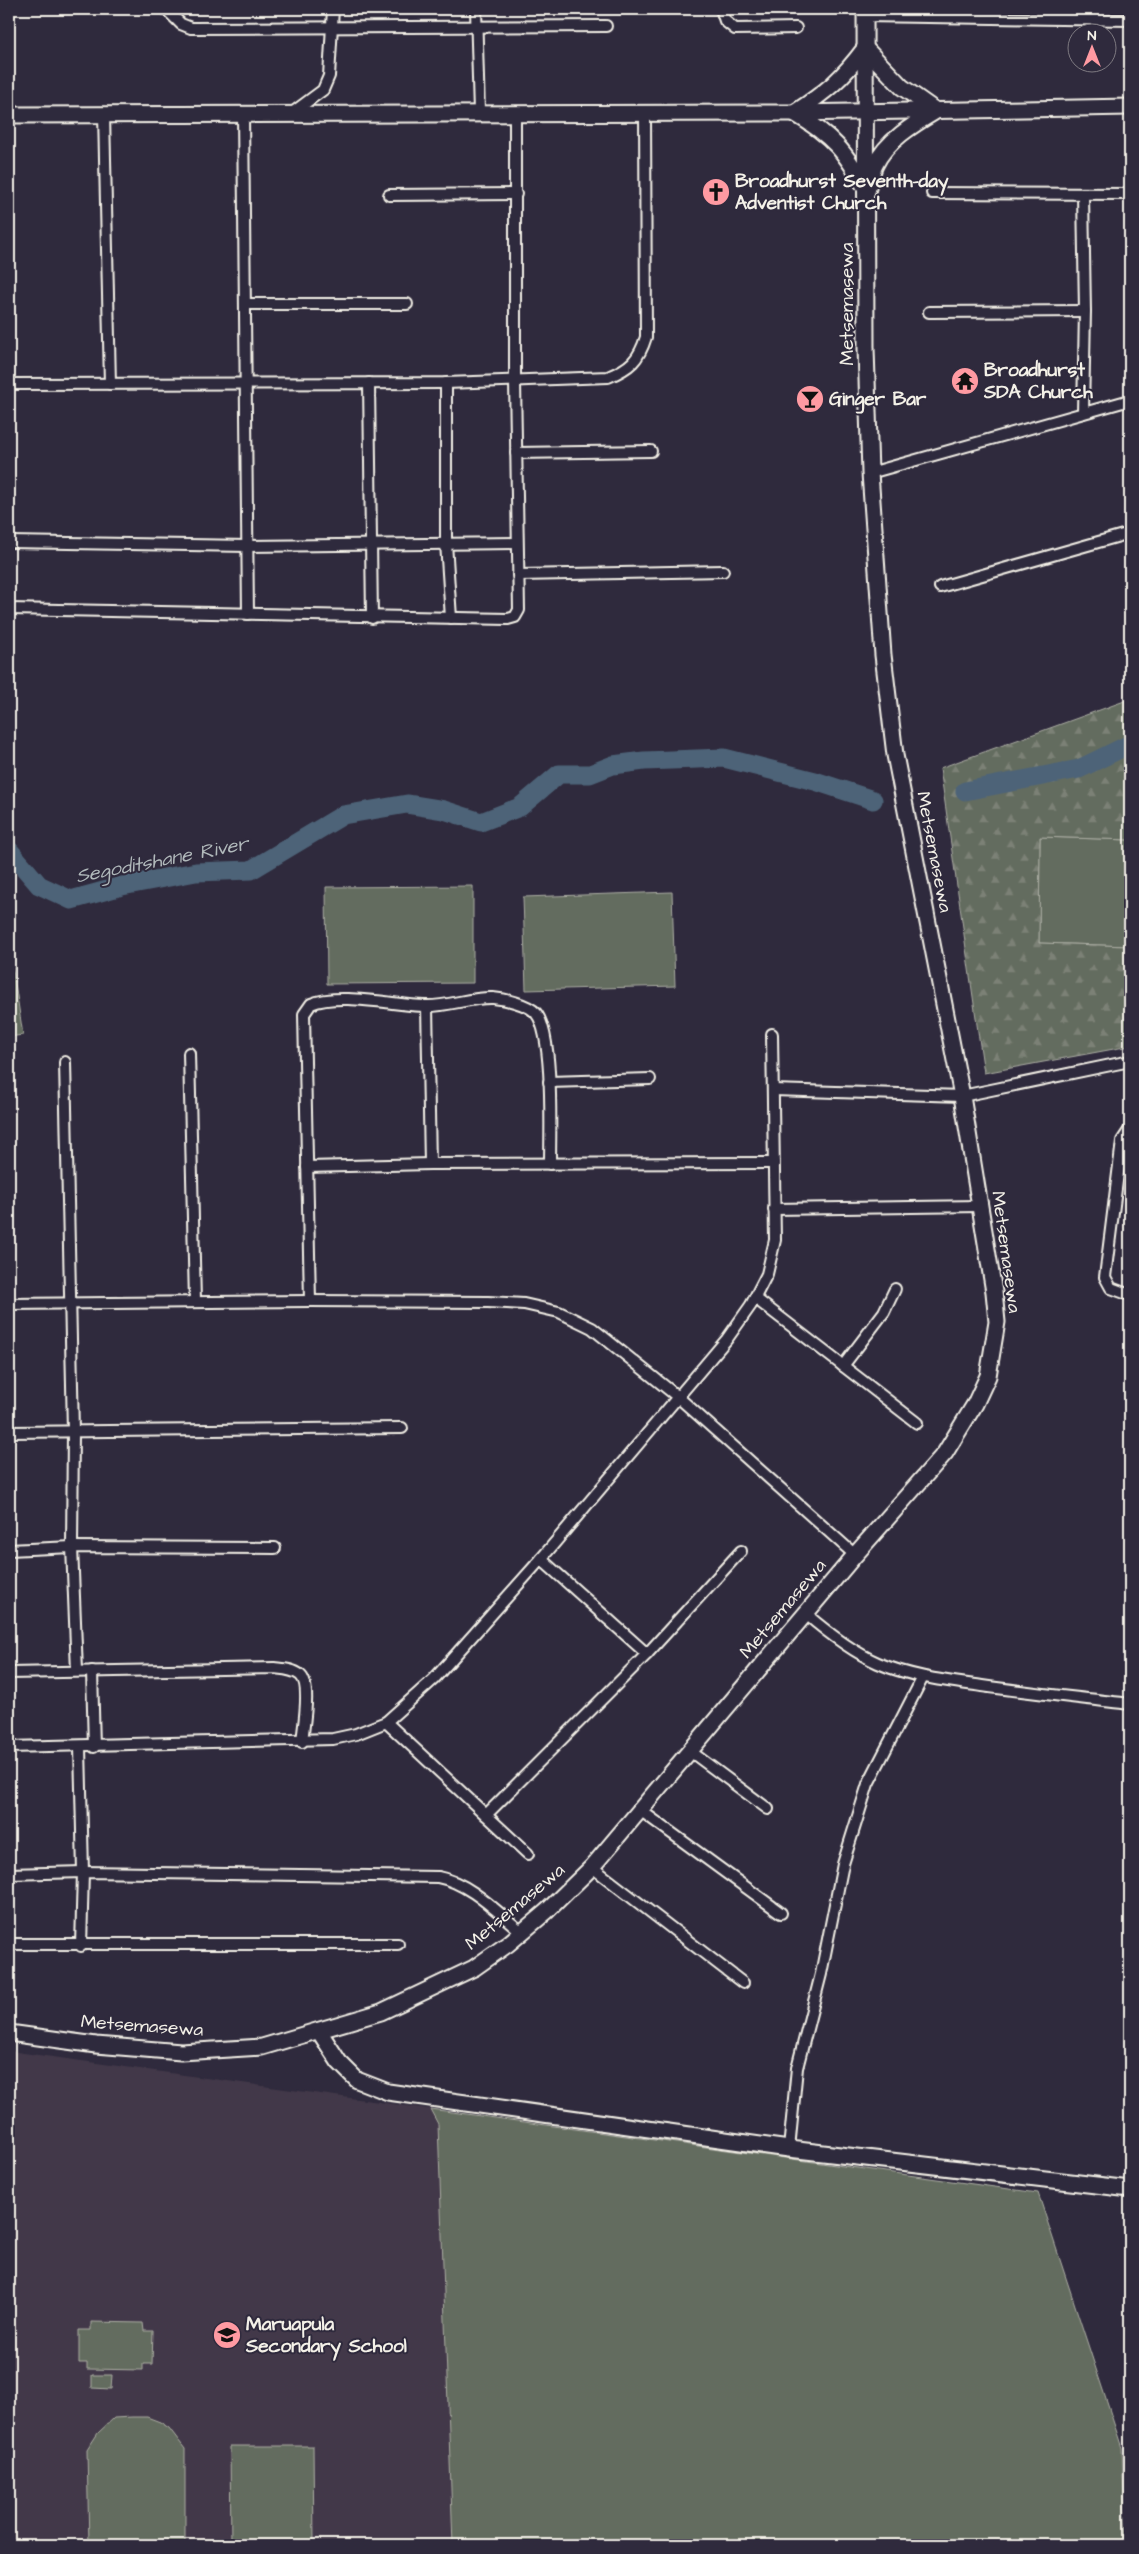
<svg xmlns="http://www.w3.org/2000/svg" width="1139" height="2554" viewBox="0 0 1139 2554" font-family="'Architects Daughter',sans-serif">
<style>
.built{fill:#433949}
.grass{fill:#646c5f;stroke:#acaea4}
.forest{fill:url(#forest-firs);stroke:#acaea4}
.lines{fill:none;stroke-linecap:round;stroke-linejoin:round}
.river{stroke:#4d6478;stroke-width:19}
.street-casing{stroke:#f4f1e8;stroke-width:14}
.secondary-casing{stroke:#f4f1e8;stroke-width:19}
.street{stroke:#2f2a3d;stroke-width:10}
.secondary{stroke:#2f2a3d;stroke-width:15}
.labels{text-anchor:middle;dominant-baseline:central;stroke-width:4;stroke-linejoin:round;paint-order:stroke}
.poi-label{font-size:19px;font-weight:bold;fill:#f4f1e8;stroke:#2f2a3d;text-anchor:start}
.street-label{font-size:19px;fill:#f4f1e8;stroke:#2f2a3d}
.water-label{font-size:20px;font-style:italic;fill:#b1b9bb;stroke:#2f2a3d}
</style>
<defs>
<pattern id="forest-firs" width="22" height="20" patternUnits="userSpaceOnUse" patternTransform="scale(1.25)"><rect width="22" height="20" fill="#646c5f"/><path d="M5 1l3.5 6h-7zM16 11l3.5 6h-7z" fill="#7b8176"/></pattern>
</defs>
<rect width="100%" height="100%" fill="#2f2a3d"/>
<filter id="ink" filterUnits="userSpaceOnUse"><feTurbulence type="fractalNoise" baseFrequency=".02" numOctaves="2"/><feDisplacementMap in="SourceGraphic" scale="10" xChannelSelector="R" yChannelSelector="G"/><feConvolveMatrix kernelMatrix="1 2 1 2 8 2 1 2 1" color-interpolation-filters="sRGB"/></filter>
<g filter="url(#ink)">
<path class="built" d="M9 2051 430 2109 438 2124 453 2545H9Z"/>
<g class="grass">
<path d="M1040 837 1130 840V946L1039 943Z"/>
<path d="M473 886V983L327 984 326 887Z"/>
<path d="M672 892 675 986 526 990 523 897Z"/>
<path d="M9 944 23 1035 9 1037Z"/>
<path d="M430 2109 1038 2193 1122 2448 1126 2545H453L438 2124Z"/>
<path d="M91 2322 143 2323 144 2331H153L152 2364H143V2370L87 2369V2363H79V2330H91Z"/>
<path d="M92 2375H112L111 2389 92 2388Z"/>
<path d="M132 2417H147L160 2422 169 2428 185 2449V2545H89L87 2450 98 2433 114 2418Z"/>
<path d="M230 2446H313L314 2545H231Z"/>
</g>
<path class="forest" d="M1130 699V840L1040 837 1039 943 1130 946V1046L984 1073 940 768Z"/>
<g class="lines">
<g class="river">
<path d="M965 791 1079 769 1130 744"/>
<path d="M9 850 39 885 71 900 122 886 196 872 251 870 343 815 407 804 444 810 481 822 520 807 559 774H590L613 765 644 761 724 758 815 781 873 800"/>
</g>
<defs>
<g id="street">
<path d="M166 9 181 24 191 28 606 26"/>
<path d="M476 9 479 112"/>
<path d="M721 9 725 21 735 29 796 28"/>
<path d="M864 16 1130 20"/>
<path d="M243 113 248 614"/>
<path d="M292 113 323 90 329 76 333 9"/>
<path d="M104 114 110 384"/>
<path d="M932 193 1130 194"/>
<path d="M389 195 516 194"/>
<path d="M246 304H407"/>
<path d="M929 312 1085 311"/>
<path d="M369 383 372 618"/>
<path d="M446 383V543L451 618"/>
<path d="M9 384 446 383 608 377C630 368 639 360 646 337L645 111"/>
<path d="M1083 413 1085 311 1083 194"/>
<path d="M516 453 651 451"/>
<path d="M870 473 1130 400"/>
<path d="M9 542 248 546 517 543"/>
<path d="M518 575 723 571"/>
<path d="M940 587 1130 533"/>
<path d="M9 609 508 619 515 617 519 610 515 382V114"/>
<path d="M427 1006 430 1164"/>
<path d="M189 1053 195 1301"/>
<path d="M65 1062 73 1431 72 1547 77 1671"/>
<path d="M549 1082 650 1079"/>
<path d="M773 1090 962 1096 1130 1061"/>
<path d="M1130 1129 1122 1141 1105 1277 1111 1288 1130 1295"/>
<path d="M307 1167 430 1164 774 1163"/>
<path d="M774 1209 980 1206"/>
<path d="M755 1298 917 1423"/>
<path d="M310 1301 304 1014 311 1004C338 992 394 1005 425 1006 448 1007 470 997 493 998 505 999 528 1004 536 1013 554 1035 550 1133 550 1164"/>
<path d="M9 1304 310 1301 488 1302 524 1304 559 1312 592 1328 678 1397 855 1555"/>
<path d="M843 1366 884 1312 895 1289"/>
<path d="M9 1432 402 1428"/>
<path d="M9 1550 72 1547 275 1548"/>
<path d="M541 1559 647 1654"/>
<path d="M806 1614C828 1633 851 1651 878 1663 911 1677 947 1681 982 1686 1032 1693 1081 1698 1130 1704"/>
<path d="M92 1671 94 1747"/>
<path d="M9 1673 274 1668C282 1669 293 1669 300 1675 312 1684 303 1728 302 1742"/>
<path d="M386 1722 528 1854"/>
<path d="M9 1747 333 1739 356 1734 386 1722 434 1679 541 1559 678 1397 727 1339 751 1305 767 1274 775 1240 772 1034"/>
<path d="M80 1747 83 1872 81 1946"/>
<path d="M690 1751 768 1809"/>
<path d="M640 1810 781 1913"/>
<path d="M486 1815 647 1654 741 1551"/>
<path d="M592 1867 743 1983"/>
<path d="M9 1874 83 1872 438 1877C470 1883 497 1912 522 1932"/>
<path d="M9 1944H398"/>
<path d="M789 2149 797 2068 821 1974 843 1864 868 1784 923 1677"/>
</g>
<g id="secondary">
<path d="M865 48 902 87 936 111C914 124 886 141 875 165 871 173 870 183 867 191 846 152 833 136 794 113 826 92 842 79 865 48Z"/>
<path d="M9 115 794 113 1130 107"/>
<path d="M319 2031 339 2062 357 2080 388 2092 789 2149 1130 2189"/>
<path d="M9 2033 96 2045 181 2052 262 2047 381 2012 474 1968 508 1944 547 1911 592 1867 855 1555 945 1453 975 1404 988 1376 997 1322 994 1292 962 1096 895 755 883 655 870 473 866 348 865 9"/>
</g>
</defs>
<use href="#street" class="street-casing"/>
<use href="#secondary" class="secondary-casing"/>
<use href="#street" class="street"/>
<use href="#secondary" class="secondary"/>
</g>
</g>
<defs>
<symbol id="church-disc" viewBox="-11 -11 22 22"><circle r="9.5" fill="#ff9aa2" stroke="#2f2a3d"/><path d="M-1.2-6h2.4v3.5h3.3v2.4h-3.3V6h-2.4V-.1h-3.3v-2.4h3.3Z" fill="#111"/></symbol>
<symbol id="temple-disc" viewBox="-11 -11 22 22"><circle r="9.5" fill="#ff9aa2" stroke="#2f2a3d"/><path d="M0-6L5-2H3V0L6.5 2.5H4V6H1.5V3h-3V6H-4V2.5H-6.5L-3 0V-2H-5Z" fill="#111"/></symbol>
<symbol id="bar-disc" viewBox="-11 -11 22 22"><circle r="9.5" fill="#ff9aa2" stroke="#2f2a3d"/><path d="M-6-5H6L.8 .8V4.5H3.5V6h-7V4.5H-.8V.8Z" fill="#111"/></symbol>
<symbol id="school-disc" viewBox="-11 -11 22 22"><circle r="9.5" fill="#ff9aa2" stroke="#2f2a3d"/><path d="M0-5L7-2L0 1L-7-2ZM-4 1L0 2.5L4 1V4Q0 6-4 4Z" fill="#111"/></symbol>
</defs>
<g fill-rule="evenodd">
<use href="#church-disc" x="700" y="176" width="32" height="32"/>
<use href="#temple-disc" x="949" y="365" width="32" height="32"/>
<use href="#bar-disc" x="794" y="383" width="32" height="32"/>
<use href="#school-disc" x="211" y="2319" width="32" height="32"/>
</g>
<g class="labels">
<g class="poi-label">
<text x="735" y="181">Broadhurst Seventh-day<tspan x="735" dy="22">Adventist Church</tspan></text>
<text x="984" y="370">Broadhurst<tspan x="984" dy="22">SDA Church</tspan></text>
<text x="829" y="399">Ginger Bar</text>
<text x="246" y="2324">Maruapula<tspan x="246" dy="22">Secondary School</tspan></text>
</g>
<g class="street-label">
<text transform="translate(847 304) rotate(-90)">Metsemasewa</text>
<text transform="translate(934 852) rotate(79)">Metsemasewa</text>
<text transform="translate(1006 1252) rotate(82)">Metsemasewa</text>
<text transform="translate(783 1609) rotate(-50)">Metsemasewa</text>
<text transform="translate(515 1907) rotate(-40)">Metsemasewa</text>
<text transform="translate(142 2026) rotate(4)">Metsemasewa</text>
</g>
<g class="water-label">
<text transform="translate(162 860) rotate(-11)">Segoditshane River</text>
</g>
</g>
<rect width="1139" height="2554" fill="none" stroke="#2f2a3d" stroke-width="30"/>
<rect x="15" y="15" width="1109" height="2524" fill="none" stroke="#f4f1e8" stroke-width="2" filter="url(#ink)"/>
<g transform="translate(1092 48)"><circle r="24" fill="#2f2a3d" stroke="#7e7a81"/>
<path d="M0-4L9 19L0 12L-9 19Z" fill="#ff9aa2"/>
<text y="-8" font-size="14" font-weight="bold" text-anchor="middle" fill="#f4f1e8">N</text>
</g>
</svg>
